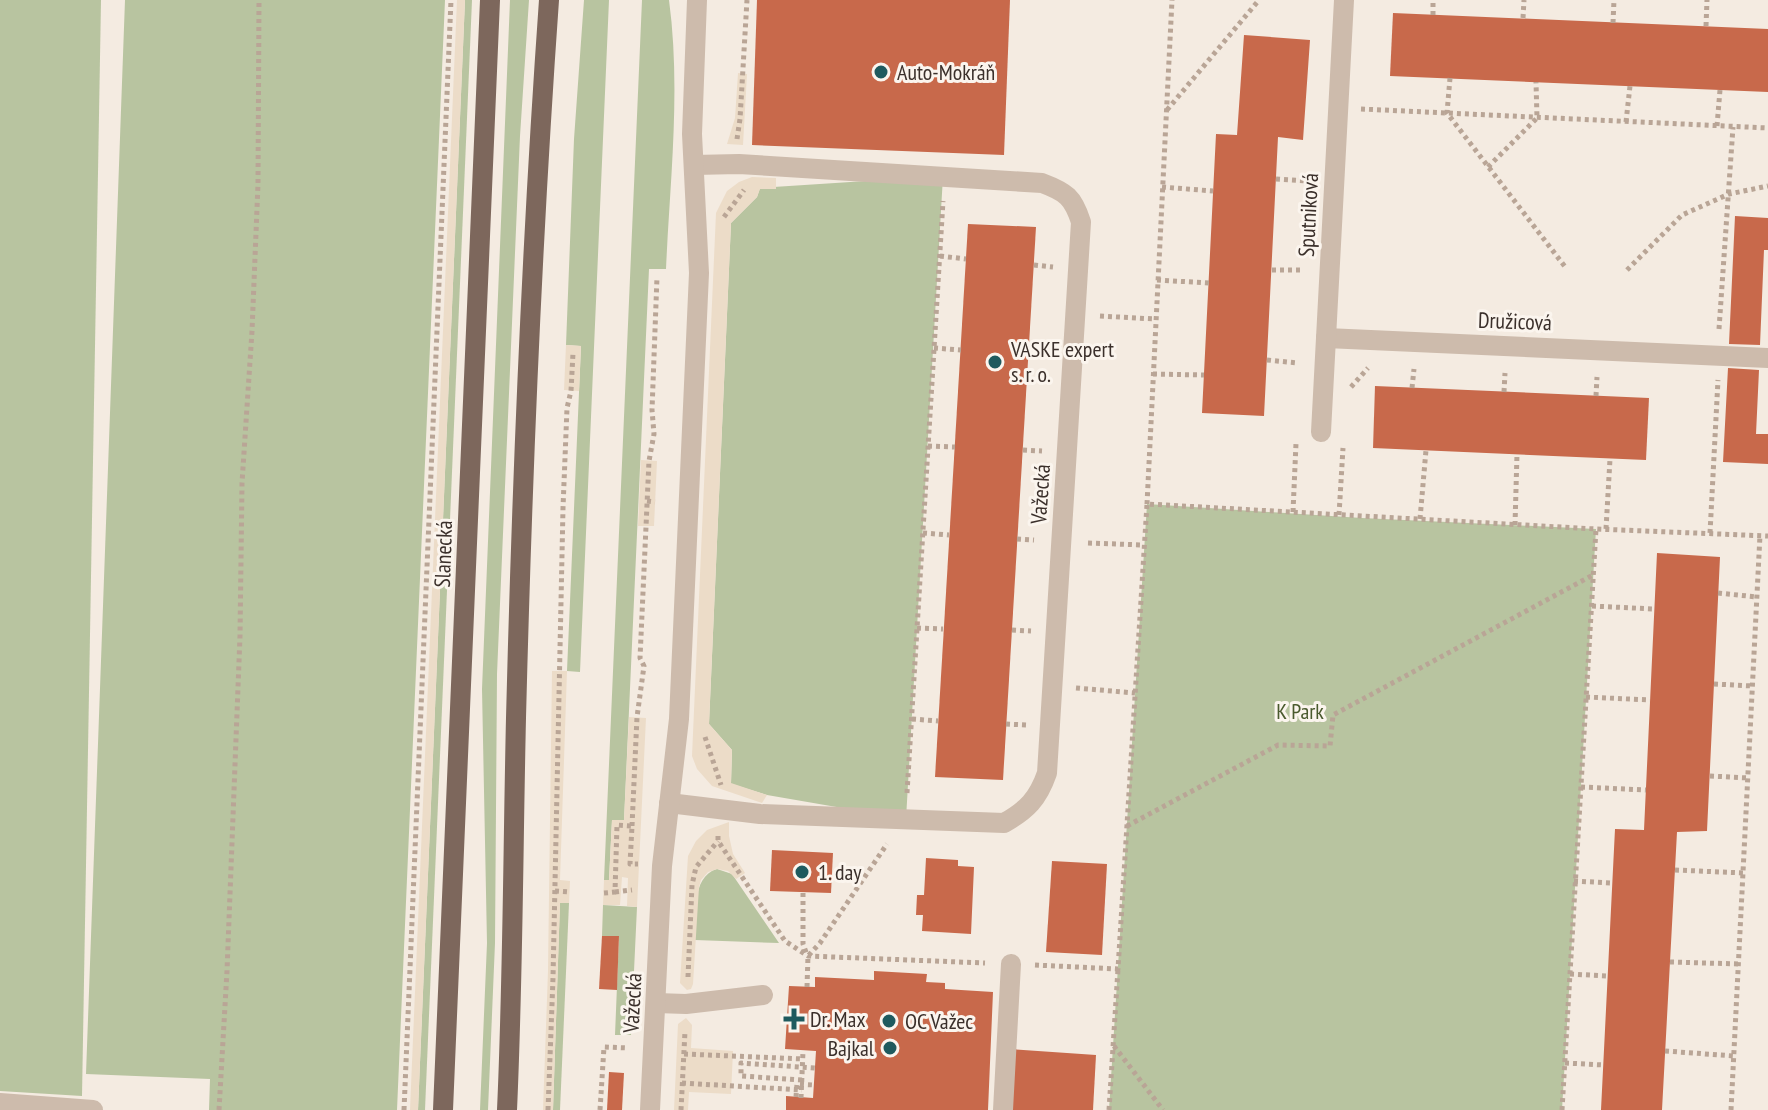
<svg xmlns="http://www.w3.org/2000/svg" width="1768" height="1110" viewBox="0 0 1768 1110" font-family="'PT Sans Narrow',sans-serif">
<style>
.green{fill:#b8c4a0}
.plaza{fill:#ecdcc8}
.building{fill:#c8694b}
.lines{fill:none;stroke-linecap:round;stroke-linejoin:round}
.path{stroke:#b9a596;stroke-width:5;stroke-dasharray:4 4;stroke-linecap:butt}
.minor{stroke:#cdbbac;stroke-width:20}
.major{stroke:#7d675c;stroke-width:20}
.path-bridge{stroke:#b9a596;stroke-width:5;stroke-dasharray:4 4;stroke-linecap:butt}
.poi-dot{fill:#1f5a5e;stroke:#fbf5ee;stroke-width:3}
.labels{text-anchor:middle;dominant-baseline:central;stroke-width:6;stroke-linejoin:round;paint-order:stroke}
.poi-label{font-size:22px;fill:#3b302b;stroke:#fbf5ee;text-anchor:start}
.street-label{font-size:22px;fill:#3b302b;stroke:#fbf5ee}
.park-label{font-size:22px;fill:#4a5a2e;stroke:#fbf5ee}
</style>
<rect width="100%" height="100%" fill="#f4ebe1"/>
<g class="green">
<path d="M0 0H101L82 1096 0 1091Z"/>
<path d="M125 0H445L397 1110H209L210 1079 86 1074Z"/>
<path d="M465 0H472L425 1110H418Z"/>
<path d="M510 0H529L520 136 497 674 495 943 488 1110H480L487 943 482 689Z"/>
<path d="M584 0H609L580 672 567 671 581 346 566 345 574 139Z"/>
<path d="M642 0H669C681 89 670 180 666 269H649L624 821 612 820 609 880H604Z"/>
<path d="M943 176 906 819 767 795 731 784 732 750 709 724 731 223 757 197 760 188Z"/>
<path d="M1147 504 1362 518 1596 529 1562 1110H1109Z"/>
<path d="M717 869 732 874 779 943 695 940C697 918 690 877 717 869Z"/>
<path d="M560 902 569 903 560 1110H553Z"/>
<path d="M603 905 637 907 631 1035H615L619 937 602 936Z"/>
</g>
<g class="plaza">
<path d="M457 0H465L418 1110H410Z"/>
<path d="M738 73 747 74 743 145 727 144 735 118Z"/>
<path d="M752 177 776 178V189H760L757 197 731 223 709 724 732 750 731 783 767 795 762 803 712 786 697 769 692 756 716 213 727 191 739 182Z"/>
<path d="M566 345 581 346 579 391 564 390Z"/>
<path d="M641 460 657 461 654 526H638Z"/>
<path d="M552 671H567L560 880 570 881 569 903H560L553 1110H543L548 971Z"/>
<path d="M629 717 646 718 637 907 627 906 628 878 622 877 620 905H603L604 880H609L612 820H624Z"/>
<path d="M729 822V836L733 854 745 873 736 879 728 871 717 869 708 872 701 880 699 887 693 984 691 989 687 990 680 983 688 856 696 841 707 830Z"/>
<path d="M686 1018 692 1025 691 1048 733 1051 731 1094 689 1092 688 1110H674L678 1024Z"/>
</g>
<g class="building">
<path d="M757 0H1010L1004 155 752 145Z"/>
<path d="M1393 13 1768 29V92L1390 76Z"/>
<path d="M1244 35 1310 40 1303 140 1278 137 1264 416 1202 413 1216 134 1237 135Z"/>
<path d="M1735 216 1768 218V250H1764L1760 345 1729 344Z"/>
<path d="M968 224 1036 227 1003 780 935 777Z"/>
<path d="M1728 368 1759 370 1756 434H1768V464L1723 462Z"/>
<path d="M1375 386 1649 398 1646 460 1373 448Z"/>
<path d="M1657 553 1720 557 1707 831 1677 832 1662 1110H1601L1615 829 1644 830Z"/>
<path d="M772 850 833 853 831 893 770 891Z"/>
<path d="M926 858 958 860V866L974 867 971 934 922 931 923 915H916L917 895H924Z"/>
<path d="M1052 861 1107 864 1102 955 1046 952Z"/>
<path d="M602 936H619L617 990 599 989Z"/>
<path d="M874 971 927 974 926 982 945 983V989L993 992 988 1110H786V1096L813 1098 816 1051 785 1049 789 986 815 987V977L874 980Z"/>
<path d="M1009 1049 1096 1055 1093 1110H1005Z"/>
<path d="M609 1072 624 1073 622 1110H607Z"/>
</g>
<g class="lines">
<g class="path">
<path d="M1433 15V0"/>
<path d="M1523 18 1524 0"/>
<path d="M1613 23 1614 0"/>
<path d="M1706 26 1707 0"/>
<path d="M1450 78 1447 113 1566 268"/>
<path d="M1361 109 1768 128"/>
<path d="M1167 110 1259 0"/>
<path d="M1626 122 1630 86"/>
<path d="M1717 126 1720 90"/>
<path d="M737 139 740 119 747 0"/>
<path d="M1488 167 1537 118 1536 82"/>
<path d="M1276 179 1309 181"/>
<path d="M1162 187 1213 191"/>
<path d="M724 217 744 190"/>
<path d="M940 256 966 259"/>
<path d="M1034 265 1053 267"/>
<path d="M1272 270H1303"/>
<path d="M1627 270 1682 215 1729 194 1768 186"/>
<path d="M1157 280 1209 283"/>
<path d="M1100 316 1155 319"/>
<path d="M1719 329 1733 127"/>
<path d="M934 348 961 350"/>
<path d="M1028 353 1047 355"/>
<path d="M1267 360 1298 363"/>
<path d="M1153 374 1204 375"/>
<path d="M1351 387 1368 368"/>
<path d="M1412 388 1414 369"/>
<path d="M1504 392 1505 373"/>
<path d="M1596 396 1597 377"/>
<path d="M928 446 955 447"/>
<path d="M1023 450 1042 451"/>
<path d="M647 501 655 502"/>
<path d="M1147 504 1172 0"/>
<path d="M1293 512 1296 443"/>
<path d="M1339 515 1343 448"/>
<path d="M1420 519 1426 450"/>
<path d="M1515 525 1517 454"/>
<path d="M1606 529 1610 459"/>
<path d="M923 533 949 535"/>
<path d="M1710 533 1718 380"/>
<path d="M1017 539 1034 540"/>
<path d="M1088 543 1143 545"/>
<path d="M1718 593 1757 597"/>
<path d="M1592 606 1654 609"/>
<path d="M917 628 943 629"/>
<path d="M1012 630 1031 631"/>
<path d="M1714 684 1753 686"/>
<path d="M1076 688 1135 693"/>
<path d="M1586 697 1650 700"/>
<path d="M912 719 938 721"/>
<path d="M1006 724 1026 725"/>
<path d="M705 737 721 785"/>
<path d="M1710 776 1749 778"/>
<path d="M1581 787 1646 790"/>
<path d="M907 793 943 201"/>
<path d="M632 826 637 717 644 666 640 658 649 461 654 434 652 410 657 277"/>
<path d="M1127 826 1278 745 1330 746 1333 715 1593 575"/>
<path d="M718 836V841L785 941 808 956 985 963"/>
<path d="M1675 870 1744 873"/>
<path d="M1574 881 1612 883"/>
<path d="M555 891 570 892"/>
<path d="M615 892 632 890"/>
<path d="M604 893 615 892 617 825 632 826 630 864H638"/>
<path d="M803 893V944L807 955"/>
<path d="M1670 962 1740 964"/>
<path d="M1035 965 1118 969 1147 504 1596 529 1768 536"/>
<path d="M1570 974 1608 976"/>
<path d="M688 977 692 885 696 867 718 841"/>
<path d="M807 987 808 956 820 943 887 844"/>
<path d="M1114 1046 1163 1110"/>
<path d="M1665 1051 1734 1056"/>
<path d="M684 1054 803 1059"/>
<path d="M1565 1063 1604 1065"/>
<path d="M682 1083 802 1090"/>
<path d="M796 1097 797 1084 814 1085"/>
<path d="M801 1098 803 1051"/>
<path d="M219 1110 227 971 240 636 242 483 252 331 258 184 259 0"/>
<path d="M404 1110 451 0"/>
<path d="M548 1110 553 978 563 508 567 408 571 391 573 353"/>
<path d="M600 1110 604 1047 628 1048"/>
<path d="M681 1110 685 1031"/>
<path d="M1109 1110 1118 969"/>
<path d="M1562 1110 1596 529"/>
<path d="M1731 1110 1760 535"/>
</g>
<g class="minor">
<path d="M1326 338 1768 358"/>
<path d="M1321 432 1344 0"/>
<path d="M669 803 760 814 1004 823C1027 810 1038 799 1047 773L1081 222C1073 197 1066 192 1042 183L739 164 694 165"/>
<path d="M656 1003 686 1004 763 995"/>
<path d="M0 1103 93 1110"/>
<path d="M650 1110 662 866 679 719 699 273 692 134 697 0"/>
<path d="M1003 1110 1011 964"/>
</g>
<g class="major">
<path d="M443 1110 490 0"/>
<path d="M507 1110C513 979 513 849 516 718 522 479 532 239 549 0"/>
</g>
<path class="path-bridge" d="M802 1080 741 1076V1063L815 1068"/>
</g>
<g class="poi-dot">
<circle cx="881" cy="72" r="8"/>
<circle cx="995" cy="362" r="8"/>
<circle cx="802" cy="872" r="8"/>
<path d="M790 1007h8v8h8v8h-8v8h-8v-8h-8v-8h8z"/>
<circle cx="889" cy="1021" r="8"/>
<circle cx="890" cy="1048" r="8"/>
</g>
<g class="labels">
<g class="poi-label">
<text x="897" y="72">Auto-Mokráň</text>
<text x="1011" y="349">VASKE expert<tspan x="1011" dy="25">s. r. o.</tspan></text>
<text x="818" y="872">1. day</text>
<text x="810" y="1019">Dr. Max</text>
<text x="905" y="1021">OC Važec</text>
<text x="874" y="1048" text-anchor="end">Bajkal</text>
</g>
<g class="street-label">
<text transform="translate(1308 215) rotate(-87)">Sputniková</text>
<text transform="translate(1515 321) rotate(2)">Družicová</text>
<text transform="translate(1040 494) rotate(-86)">Važecká</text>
<text transform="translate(443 554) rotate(-88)">Slanecká</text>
<text transform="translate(632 1003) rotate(-87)">Važecká</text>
</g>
<g class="park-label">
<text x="1300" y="711">K Park</text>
</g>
</g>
</svg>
